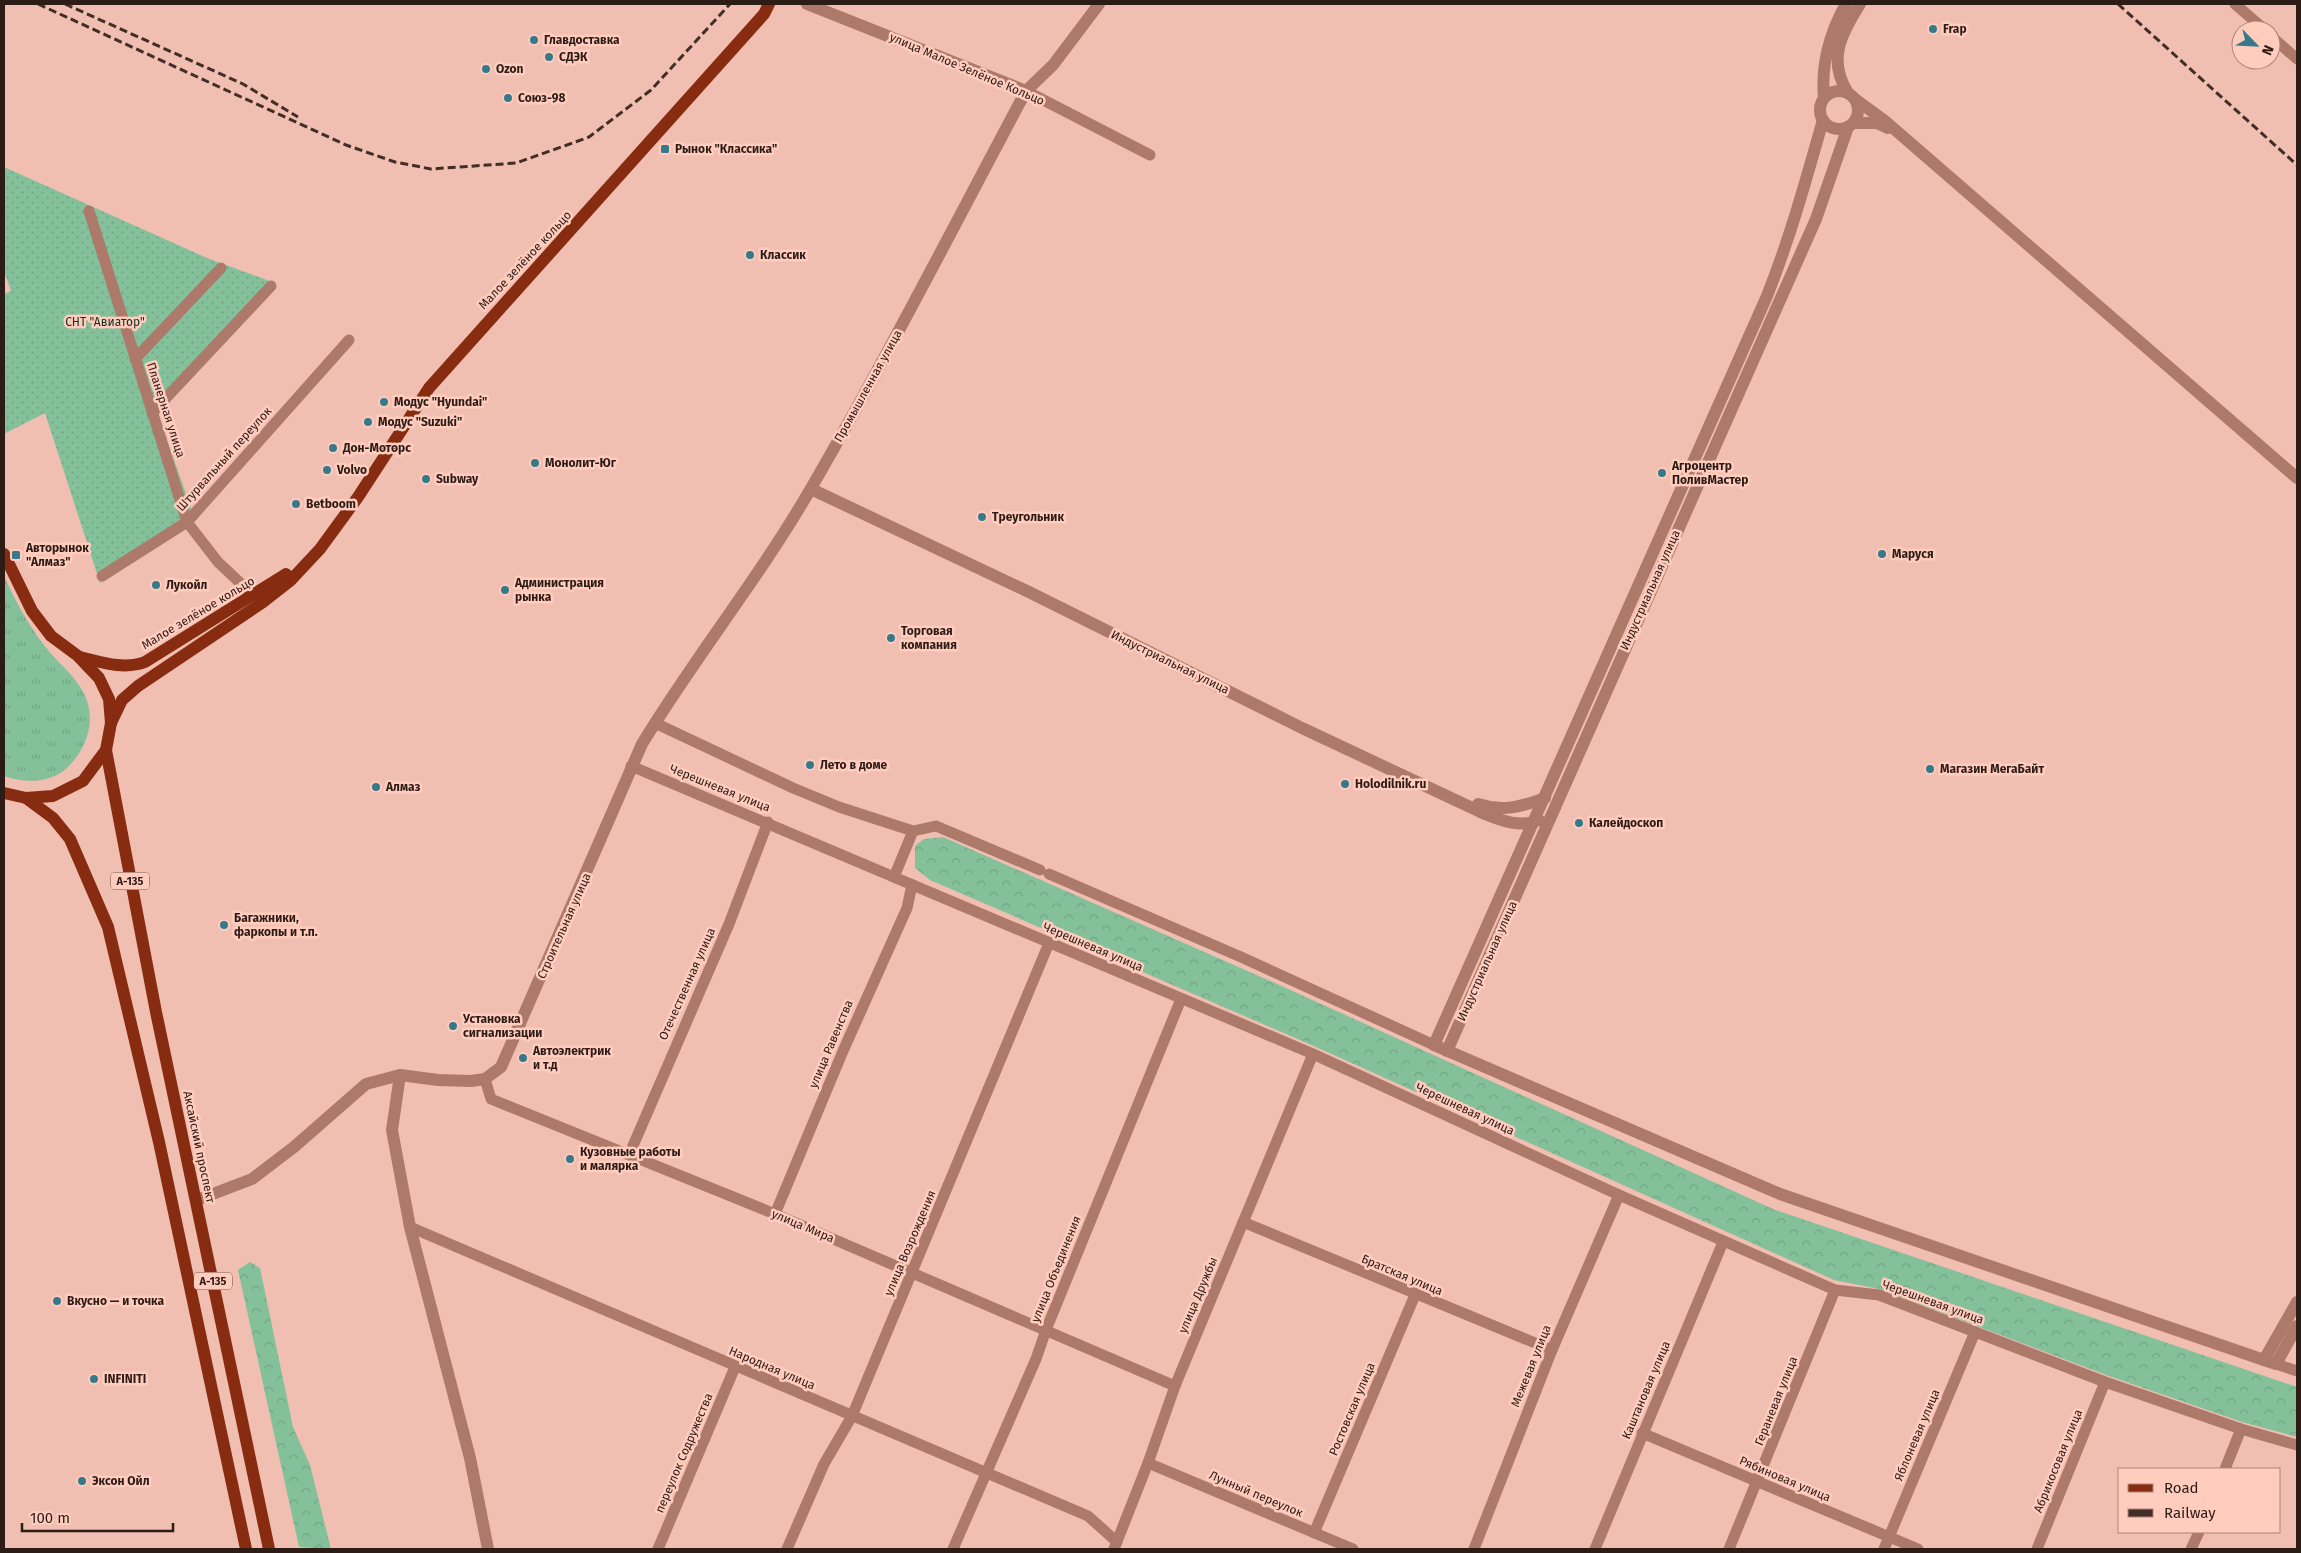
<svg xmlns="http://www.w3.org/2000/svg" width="2301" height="1553" viewBox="0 0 2301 1553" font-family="'Fira Sans',sans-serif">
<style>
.grass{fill:url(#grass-tufts)}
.forest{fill:url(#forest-crowns)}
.garden{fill:url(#garden-dots)}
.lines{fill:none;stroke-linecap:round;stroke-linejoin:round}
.minor{stroke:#ad796a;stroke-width:11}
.tertiary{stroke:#ad796a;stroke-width:12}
.primary{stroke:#882c11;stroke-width:12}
.rail{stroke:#422d27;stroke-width:3;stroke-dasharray:8 4;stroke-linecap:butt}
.poi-dot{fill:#367989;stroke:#ffccbe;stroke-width:2}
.labels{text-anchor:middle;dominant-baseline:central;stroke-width:5;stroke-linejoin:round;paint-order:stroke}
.shield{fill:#ffccbe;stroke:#6c5048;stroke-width:1}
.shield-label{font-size:11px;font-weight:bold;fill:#2d1b16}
.poi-label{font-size:12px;font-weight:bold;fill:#2d1b16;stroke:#ffccbe;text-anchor:start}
.street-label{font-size:12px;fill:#2d1b16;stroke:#ffccbe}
.park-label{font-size:12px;fill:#133220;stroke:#ffccbe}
</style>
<defs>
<pattern id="grass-tufts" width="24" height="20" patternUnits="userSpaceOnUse" patternTransform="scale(1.25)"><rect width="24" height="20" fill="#84c19b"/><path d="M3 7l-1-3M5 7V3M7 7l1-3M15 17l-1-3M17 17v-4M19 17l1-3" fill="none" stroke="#72a585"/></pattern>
<pattern id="forest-crowns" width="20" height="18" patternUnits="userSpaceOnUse" patternTransform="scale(1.25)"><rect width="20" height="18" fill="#84c19b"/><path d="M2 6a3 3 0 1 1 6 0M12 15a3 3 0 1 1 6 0" fill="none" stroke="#72a585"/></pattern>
<pattern id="garden-dots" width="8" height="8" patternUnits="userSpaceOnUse" patternTransform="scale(1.25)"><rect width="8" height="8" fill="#84c19b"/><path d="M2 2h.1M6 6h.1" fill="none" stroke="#72a585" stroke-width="1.8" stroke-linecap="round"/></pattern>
</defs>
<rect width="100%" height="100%" fill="#f1bfb1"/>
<path class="grass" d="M4 576C15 600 27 623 44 645 55 660 71 672 81 688 98 715 89 746 68 767 51 784 24 783 4 776Z"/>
<g class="forest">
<path d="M943 837 1275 983 1773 1209 2297 1387V1437L2242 1422 2106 1375 1879 1289 1834 1280 1316 1047 930 880 915 868V846L924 839Z"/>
<path d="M250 1262 260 1268 293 1427 310 1465 331 1549 299 1547 238 1270Z"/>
</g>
<path class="garden" d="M4 167 207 258 275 283 157 412 195 519 100 583 45 413 4 434V294L11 291 4 271Z"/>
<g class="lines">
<g class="minor">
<path d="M2235 4 2265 30"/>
<path d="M2271 36 2297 59"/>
<path d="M1026 91 1150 155"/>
<path d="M89 211 187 522 218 562 254 596"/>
<path d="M135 359 221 268"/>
<path d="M152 413 271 286"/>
<path d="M102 576 187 522 349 340"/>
<path d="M655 723 793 788 839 807 913 831 936 826 1040 870"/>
<path d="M631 766 1313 1054 1619 1195 1835 1290 1879 1295 2105 1382 2241 1429 2297 1445"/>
<path d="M1049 874 1241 957 1434 1045"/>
<path d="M894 877 913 831"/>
<path d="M485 1079 491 1099 775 1214 1175 1386"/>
<path d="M629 1155 729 924 768 822"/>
<path d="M775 1214 843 1051 907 908 912 885"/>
<path d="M1243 1222 1552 1350"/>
<path d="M410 1227 1088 1516 1117 1542"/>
<path d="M2276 1364 2297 1371"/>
<path d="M1642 1433 1918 1549"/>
<path d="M1148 1463 1353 1549"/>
<path d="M2225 1469 2241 1429"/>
<path d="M1314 1533 1415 1295"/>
<path d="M658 1549 735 1367"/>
<path d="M787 1549 824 1464 852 1416 1049 943"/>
<path d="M953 1549 1036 1359 1046 1330 1181 999"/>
<path d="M1114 1549 1148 1463 1175 1386 1313 1054"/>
<path d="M1474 1549 1552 1350 1619 1195"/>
<path d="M1595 1549 1723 1242"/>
<path d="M1729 1549 1835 1290"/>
<path d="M1884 1549 1975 1332"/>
<path d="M2037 1549 2105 1382"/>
<path d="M2191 1549 2199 1532"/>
</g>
<g class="tertiary">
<path d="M807 4 1026 91"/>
<circle cx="1839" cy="110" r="19"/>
<path d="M1848 93C1827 60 1841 34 1860 4"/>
<path d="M1824 97C1821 65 1830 32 1846 4"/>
<path d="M1855 99 1885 121 2297 478"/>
<path d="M1823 120C1806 180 1790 238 1767 296L1434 1045 1780 1194 2264 1360 2276 1364 2297 1326"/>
<path d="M1854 123H1877L1888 128"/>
<path d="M811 489 1029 592 1302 728 1485 814C1502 821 1521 828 1539 820"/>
<path d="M1478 804C1502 812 1521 807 1545 798"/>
<path d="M1447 1051 1816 219 1848 127"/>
<path d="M400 1075 392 1130 410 1227 470 1458 488 1549"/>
<path d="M197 1200 252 1179 294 1147 366 1084 400 1075 438 1080 471 1081 485 1079 501 1067 642 744C695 657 759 578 810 490 886 359 955 224 1026 91L1053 65 1099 4"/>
<path d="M2264 1360 2297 1302"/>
</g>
<g class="primary">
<path d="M4 554 32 611 51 636 78 656 99 678 109 699 111 723 106 750 83 781 53 796 26 798 4 793"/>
<path d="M80 657C101 662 124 670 145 662L286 574"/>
<path d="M111 723 122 700 138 686 263 602 291 580 320 549 358 497 429 388 764 14 769 4"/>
<path d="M106 750 156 1012 269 1549"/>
<path d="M26 798 53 818 70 839 108 927 159 1142 246 1549"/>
</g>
<g class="rail">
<path d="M38 4 346 145 395 162 431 169 516 163 567 145 589 137 651 90 730 4"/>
<path d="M65 4 243 84 298 117"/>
<path d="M2118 4 2297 165"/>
</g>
</g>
<g class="poi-dot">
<circle cx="1933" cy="29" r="5"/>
<circle cx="534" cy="40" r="5"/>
<circle cx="549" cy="57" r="5"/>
<circle cx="486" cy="69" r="5"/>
<circle cx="508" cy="98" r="5"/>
<rect x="660" y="144" width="10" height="10" rx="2.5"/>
<circle cx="750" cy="255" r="5"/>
<circle cx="384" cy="402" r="5"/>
<circle cx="368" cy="422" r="5"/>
<circle cx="333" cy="448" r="5"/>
<circle cx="535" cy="463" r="5"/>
<circle cx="327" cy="470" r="5"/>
<circle cx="1662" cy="473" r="5"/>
<circle cx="426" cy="479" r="5"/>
<circle cx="296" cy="504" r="5"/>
<circle cx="982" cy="517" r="5"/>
<circle cx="1882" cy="554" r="5"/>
<rect x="11" y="550" width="10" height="10" rx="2.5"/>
<circle cx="156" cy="585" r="5"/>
<circle cx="505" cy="590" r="5"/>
<circle cx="891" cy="638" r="5"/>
<circle cx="810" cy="765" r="5"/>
<circle cx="1930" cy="769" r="5"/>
<circle cx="1345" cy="784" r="5"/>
<circle cx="376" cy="787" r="5"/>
<circle cx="1579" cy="823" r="5"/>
<circle cx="224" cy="925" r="5"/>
<circle cx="453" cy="1026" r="5"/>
<circle cx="523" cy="1058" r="5"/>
<circle cx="570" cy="1159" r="5"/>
<circle cx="57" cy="1301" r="5"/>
<circle cx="94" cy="1379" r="5"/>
<circle cx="82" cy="1481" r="5"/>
</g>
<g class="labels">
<g class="shield">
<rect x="111" y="872.5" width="38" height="17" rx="4"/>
<rect x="194" y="1272.5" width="38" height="17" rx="4"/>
</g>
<g class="shield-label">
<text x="130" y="881">А-135</text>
<text x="213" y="1281">А-135</text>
</g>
<g class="poi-label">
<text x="1943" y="29">Frap</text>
<text x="544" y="40">Главдоставка</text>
<text x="559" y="57">СДЭК</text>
<text x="496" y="69">Ozon</text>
<text x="518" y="98">Союз-98</text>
<text x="675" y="149">Рынок "Классика"</text>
<text x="760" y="255">Классик</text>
<text x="394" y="402">Модус "Hyundai"</text>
<text x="378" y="422">Модус "Suzuki"</text>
<text x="343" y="448">Дон-Моторс</text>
<text x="545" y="463">Монолит-Юг</text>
<text x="1672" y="466">Агроцентр<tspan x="1672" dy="14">ПоливМастер</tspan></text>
<text x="337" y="470">Volvo</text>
<text x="436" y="479">Subway</text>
<text x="306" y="504">Betboom</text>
<text x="992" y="517">Треугольник</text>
<text x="26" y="548">Авторынок<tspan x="26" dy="14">"Алмаз"</tspan></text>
<text x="1892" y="554">Маруся</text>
<text x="515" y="583">Администрация<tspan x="515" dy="14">рынка</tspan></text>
<text x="166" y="585">Лукойл</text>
<text x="901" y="631">Торговая<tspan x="901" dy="14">компания</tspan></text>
<text x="820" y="765">Лето в доме</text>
<text x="1940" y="769">Магазин МегаБайт</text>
<text x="1355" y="784">Holodilnik.ru</text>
<text x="386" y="787">Алмаз</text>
<text x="1589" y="823">Калейдоскоп</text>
<text x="234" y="918">Багажники,<tspan x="234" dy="14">фаркопы и т.п.</tspan></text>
<text x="463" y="1019">Установка<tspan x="463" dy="14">сигнализации</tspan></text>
<text x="533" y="1051">Автоэлектрик<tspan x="533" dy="14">и т.д</tspan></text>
<text x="580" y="1152">Кузовные работы<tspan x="580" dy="14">и малярка</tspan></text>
<text x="67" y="1301">Вкусно — и точка</text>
<text x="104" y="1379">INFINITI</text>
<text x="92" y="1481">Эксон Ойл</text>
</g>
<g class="street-label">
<text transform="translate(967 69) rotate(23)">улица Малое Зелёное Кольцо</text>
<text transform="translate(525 260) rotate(-47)">Малое зелёное кольцо</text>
<text transform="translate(868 386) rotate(-61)">Промышленная улица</text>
<text transform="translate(166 410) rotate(72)">Планерная улица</text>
<text transform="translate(224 459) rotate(-48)">Штурвальный переулок</text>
<text transform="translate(1650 590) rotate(-66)">Индустриальная улица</text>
<text transform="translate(198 613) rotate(-31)">Малое зелёное кольцо</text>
<text transform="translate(1170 662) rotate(26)">Индустриальная улица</text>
<text transform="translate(720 788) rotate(22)">Черешневая улица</text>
<text transform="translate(564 926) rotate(-66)">Строительная улица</text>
<text transform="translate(1093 947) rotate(23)">Черешневая улица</text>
<text transform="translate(1487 961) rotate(-66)">Индустриальная улица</text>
<text transform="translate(687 984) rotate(-66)">Отечественная улица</text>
<text transform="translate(831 1044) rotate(-67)">улица Равенства</text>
<text transform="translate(1465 1109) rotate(25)">Черешневая улица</text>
<text transform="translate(199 1147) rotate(78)">Аксайский проспект</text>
<text transform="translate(803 1226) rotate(23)">улица Мира</text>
<text transform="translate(910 1243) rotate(-67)">улица Возрождения</text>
<text transform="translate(1056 1269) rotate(-68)">улица Объединения</text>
<text transform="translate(1402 1275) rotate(23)">Братская улица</text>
<text transform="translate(1198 1295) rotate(-67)">улица Дружбы</text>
<text transform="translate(1933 1302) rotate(20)">Черешневая улица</text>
<text transform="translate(1531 1366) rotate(-68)">Межевая улица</text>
<text transform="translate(772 1368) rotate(23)">Народная улица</text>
<text transform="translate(1646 1390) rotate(-67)">Каштановая улица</text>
<text transform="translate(1776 1401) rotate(-68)">Гераневая улица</text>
<text transform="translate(1352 1409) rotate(-67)">Ростовская улица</text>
<text transform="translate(1917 1435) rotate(-67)">Яблоневая улица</text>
<text transform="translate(684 1453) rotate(-67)">переулок Содружества</text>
<text transform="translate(2058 1461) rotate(-68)">Абрикосовая улица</text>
<text transform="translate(1785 1479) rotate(23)">Рябиновая улица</text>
<text transform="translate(1256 1494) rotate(23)">Лунный переулок</text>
</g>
<g class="park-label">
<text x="105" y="322">СНТ "Авиатор"</text>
</g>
</g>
<rect width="2301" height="1553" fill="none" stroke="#2d1b16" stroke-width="10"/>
<rect x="2118" y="1468" width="162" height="65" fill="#ffccbe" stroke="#ab857b"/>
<rect x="2128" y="1484" width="25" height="8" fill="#882c11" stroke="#ab857b"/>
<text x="2164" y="1493" font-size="15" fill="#2d1b16">Road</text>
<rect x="2128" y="1509" width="25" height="8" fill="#422d27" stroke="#ab857b"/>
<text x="2164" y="1518" font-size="15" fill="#2d1b16">Railway</text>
<g transform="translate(2256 45) rotate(114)"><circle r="24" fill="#ffccbe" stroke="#ab857b"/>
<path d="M0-4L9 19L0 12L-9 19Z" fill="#367989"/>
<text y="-8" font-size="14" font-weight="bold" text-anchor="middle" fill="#2d1b16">N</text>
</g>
<path d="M22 1523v8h151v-8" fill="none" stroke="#2d1b16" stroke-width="2.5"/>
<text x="30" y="1523" font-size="15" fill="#2d1b16" stroke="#ffccbe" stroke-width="4" paint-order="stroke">100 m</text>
</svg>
